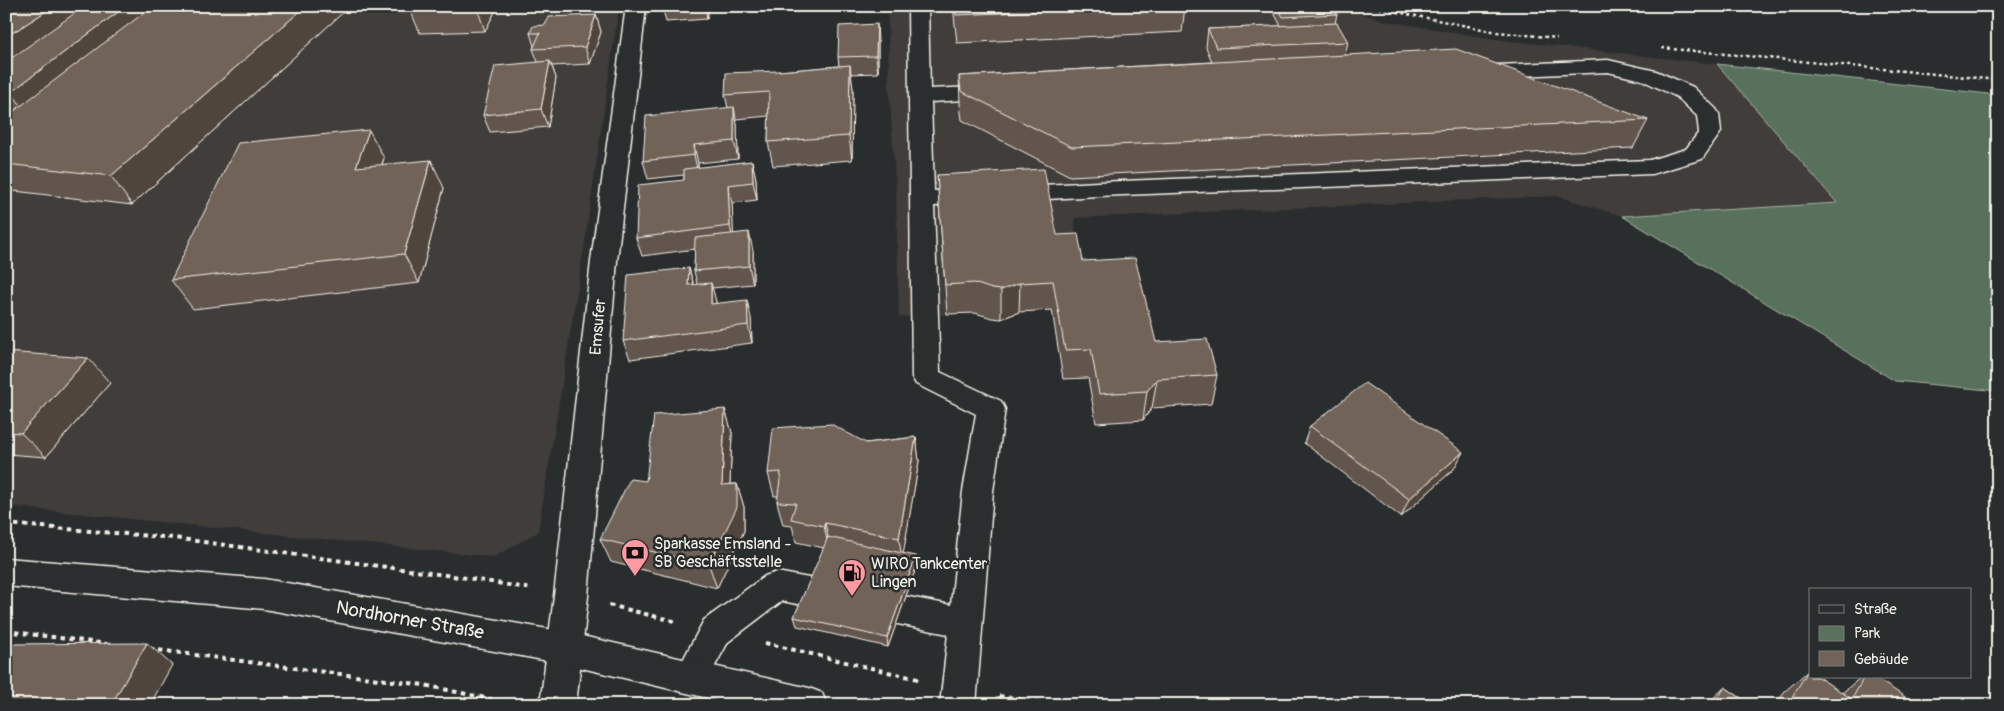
<svg xmlns="http://www.w3.org/2000/svg" width="2004" height="711" viewBox="0 0 2004 711" font-family="Pangolin,sans-serif">
<style>
.built{fill:#403d3b}
.green{fill:#59715d;stroke:#a6b1a2}
.lines{fill:none;stroke-linecap:round;stroke-linejoin:round}
.minor-casing{stroke:#f4f1e8;stroke-width:3}
.major-casing{stroke:#f4f1e8;stroke-width:3}
.path-far1{stroke:#f4f1e8;stroke-width:2.5;stroke-dasharray:3 3;stroke-linecap:butt}
.path{stroke:#f4f1e8;stroke-width:4;stroke-dasharray:4.5 4.5;stroke-linecap:butt}
.minor{fill:#2a2d2e;fill-rule:evenodd}
.major{fill:#2a2d2e;fill-rule:evenodd}
.wall{fill:#62554d;stroke:#f4f1e8}
.shaded-wall{fill:#50453e;stroke:#f4f1e8}
.building{fill:#726359;stroke:#f4f1e8}
.labels{text-anchor:middle;dominant-baseline:central;stroke-width:5;stroke-linejoin:round;paint-order:stroke}
.street-label{font-size:16px;fill:#f4f1e8;stroke:#2a2d2e}
.poi-label{font-size:16px;fill:#f4f1e8;stroke:#2a2d2e;text-anchor:start}
.near-street-label{font-size:19px;fill:#f4f1e8;stroke:#2a2d2e}
</style>
<rect width="100%" height="100%" fill="#2a2d2e"/>
<filter id="ink" filterUnits="userSpaceOnUse"><feTurbulence type="fractalNoise" baseFrequency=".02" numOctaves="2"/><feDisplacementMap in="SourceGraphic" scale="10" xChannelSelector="R" yChannelSelector="G"/><feConvolveMatrix kernelMatrix="1 2 1 2 8 2 1 2 1" color-interpolation-filters="sRGB"/></filter>
<g filter="url(#ink)">
<g class="built">
<path d="M35 6H619L583 255 538 532 494 557 6 506V26Z"/>
<path d="M888 6H1338L1386 21 1494 39 1717 64 1837 204 1622 216 1557 196 1075 218 1076 263 1081 290 1052 310 1019 312 1001 319 992 318 975 313 899 317 896 192 889 86Z"/>
</g>
<path class="green" d="M1717 64 1998 95V391L1895 381 1622 216 1837 203Z"/>
<g class="lines">
<defs>
<g id="minor">
<path d="M626 6H646L617 261 588 596 576 705H540L554 596 591 261Z"/>
<path d="M908 6H928L930 89 997 86 1005 87 1008 92 1005 97 997 98 931 102 934 191 1098 182 1650 160 1686 149 1699 132 1697 116 1677 97 1642 80 1608 72 1474 78 1467 76 1464 72 1467 68 1474 66 1608 60 1656 71 1693 87 1716 109 1719 114 1721 132 1702 159 1652 174 1098 196 934 206 940 372 1001 401 1005 409 993 491 976 705H940L948 634 782 601 728 642 703 688 691 693 679 688 674 677 704 620 765 576 777 572 951 605 963 491 976 414 916 384 912 377Z"/>
</g>
<path id="major" d="M6 558 264 579 565 632 809 688 822 693 827 705H737L565 664 264 609 6 586Z"/>
</defs>
<use href="#minor" class="minor-casing"/>
<use href="#major" class="major-casing"/>
<g class="path-far1">
<path d="M1367 6 1497 32 1557 38"/>
<path d="M1662 48 1998 80"/>
</g>
<g class="path">
<path d="M6 524 174 538 467 578 532 589"/>
<path d="M609 605 678 622"/>
<path d="M6 631 107 644"/>
<path d="M765 643 922 680"/>
<path d="M150 649 424 685 518 705"/>
<path d="M999 696 1052 705"/>
</g>
<use href="#minor" class="minor"/>
<use href="#major" class="major"/>
</g>
<g class="wall">
<path d="M14 6H350L132 205 6 190V117L10 114 6 113V11Z"/>
<path d="M498 6 485 31 420 33 410 10Z"/>
<path d="M662 6H709L707 19 666 22Z"/>
<path d="M953 6H1185L1182 32 957 43Z"/>
<path d="M1274 6H1332L1337 14 1335 23 1348 42 1345 55 1648 120 1633 148 1070 176 962 120 960 104 959 76 1212 62 1206 47 1208 29 1281 26 1273 11Z"/>
<path d="M596 15 601 32 590 64 552 66 556 78 548 127 490 132 483 115 538 62 533 49 534 46 530 33 545 25Z"/>
<path d="M878 41V73L851 74 853 89 852 160 773 166 768 142 769 116 736 119 737 125 738 159 698 163V168L752 161 756 179 757 200 732 203 733 234 753 251V284L712 288 716 303 751 318 752 343 630 359 623 341 689 268 694 285 697 284 694 271 695 249 642 256 636 238 684 180V175L648 179 643 161 728 108 725 95 779 71 839 66 838 57Z"/>
<path d="M384 158 382 165 444 188 419 283 193 309 171 280Z"/>
<path d="M937 175 1057 235 1083 261 1156 342 1217 375 1211 404 1152 408 1143 420 1096 423 1088 378 1063 379 1052 310 1019 312 1001 319 992 318 975 313 947 314Z"/>
<path d="M6 352 110 383 46 457 6 454Z"/>
<path d="M725 409 732 433 730 484H737L744 507V531L717 588 611 562 600 539 646 481Z"/>
<path d="M1310 426 1454 469 1401 517 1304 443Z"/>
<path d="M916 437 919 461 903 553 917 565 888 647 797 626 794 617 824 548 796 542 792 526 783 525 777 502 778 496H774L768 473 866 443Z"/>
<path d="M1808 671 1842 693 1861 677H1874L1912 705H1776L1784 692Z"/>
<path d="M1725 687 1751 705H1706Z"/>
</g>
<g class="shaded-wall">
<path d="M54 6H105L6 73V37Z"/>
<path d="M126 6H171L29 116 11 92Z"/>
<path d="M306 6H350L132 205 111 176Z"/>
<path d="M478 6H498L485 31 477 8Z"/>
<path d="M705 6H709L707 19Z"/>
<path d="M596 15 601 32 590 64 585 47Z"/>
<path d="M877 24 878 41V73L876 56Z"/>
<path d="M550 61 556 78 548 127 541 109Z"/>
<path d="M850 65 853 89 852 160 849 136Z"/>
<path d="M734 107 737 125 738 159 734 141Z"/>
<path d="M369 130 384 158 371 196 356 167Z"/>
<path d="M694 145 698 163V173L694 155Z"/>
<path d="M431 160 444 188 419 283 404 254Z"/>
<path d="M752 161 756 179 757 200 753 182Z"/>
<path d="M728 185 732 203 734 244 730 226Z"/>
<path d="M749 232 753 251V284L749 266Z"/>
<path d="M689 268 694 286 688 285Z"/>
<path d="M711 283 716 301V322L711 304Z"/>
<path d="M1020 283 1019 312 1001 319V290Z"/>
<path d="M747 300 751 318 752 343 748 325Z"/>
<path d="M88 358 110 383 46 457 21 433Z"/>
<path d="M1157 379 1152 408 1143 420 1147 391Z"/>
<path d="M725 409 732 433 729 508 722 485Z"/>
<path d="M916 437 919 461 902 561 899 538Z"/>
<path d="M1463 452 1454 469 1401 517 1409 499Z"/>
<path d="M737 484 744 507V531L717 588 709 565Z"/>
<path d="M825 523 830 546 829 549 824 526Z"/>
<path d="M916 556 917 565 888 647 887 638Z"/>
<path d="M147 643 172 665 150 705H111Z"/>
</g>
<g class="building">
<path d="M14 6H54L6 37V11Z"/>
<path d="M85 6H126L11 92 6 91V62Z"/>
<path d="M153 6H306L111 176 6 164V117Z"/>
<path d="M412 6H478L477 8 410 10Z"/>
<path d="M955 6H1153L956 15Z"/>
<path d="M1277 6H1332L1337 14 1283 17Z"/>
<path d="M596 15 585 47 533 49 540 33H530L533 26 545 25 549 17Z"/>
<path d="M1337 23 1348 42 1216 48 1208 29Z"/>
<path d="M877 24 876 56 838 57 839 26Z"/>
<path d="M1456 49 1648 120 1072 147 961 91 959 76Z"/>
<path d="M550 61 541 109 483 115 495 66Z"/>
<path d="M850 65 849 136 768 142 769 92 725 95 726 73 779 71Z"/>
<path d="M734 107V141L694 145V155L643 161 646 116Z"/>
<path d="M369 130 356 167 431 160 404 254 171 280 238 143Z"/>
<path d="M752 161 753 182 728 185 730 226 636 238 638 185 684 180V169Z"/>
<path d="M1044 169 1057 235 1078 234 1083 261 1135 258 1156 342 1207 339 1217 375 1157 379 1147 391 1099 394 1091 349 1065 350 1053 281 1020 283 1001 290 992 289 974 283 945 285 937 175Z"/>
<path d="M749 232V266L694 271 695 238Z"/>
<path d="M689 268 688 285 711 283V304L747 300 748 325 623 341 628 275Z"/>
<path d="M6 352 88 358 21 433 6 432Z"/>
<path d="M1365 383 1463 452 1409 499 1310 426Z"/>
<path d="M725 409 722 485 737 484V507L709 565 600 539 630 479 646 481 654 415Z"/>
<path d="M831 424 866 443 916 437 899 538 825 523 824 526 791 519 796 503 777 502 781 472 768 473 773 428Z"/>
<path d="M828 537 916 556 887 638 794 617Z"/>
<path d="M147 643 111 705H6V644Z"/>
<path d="M1808 671 1810 672V677H1818L1852 699 1864 677H1874L1913 702 1912 705H1787Z"/>
<path d="M1725 687 1751 705H1713Z"/>
</g>
</g>
<defs>
<symbol id="bank-pin" viewBox="-11 -11 22 30"><path d="M0 17L-7.5 6A9.5 9.5 0 1 1 7.5 6Z" fill="#ff9aa2" stroke="#2a2d2e"/><path d="M-6-4H6V4H-6ZM0-2.3a2.3 2.3 0 1 0 0 4.6a2.3 2.3 0 1 0 0-4.6Z" fill="#111"/></symbol>
<symbol id="fuel-pin" viewBox="-11 -11 22 30"><path d="M0 17L-7.5 6A9.5 9.5 0 1 1 7.5 6Z" fill="#ff9aa2" stroke="#2a2d2e"/><path d="M-5.5-6h7V0h2V4h1.3V-2.5L3-4.5l.8-.8L6-3V5H2.5V1h-1V6h-7ZM-4.2-4.7v3.2H.2V-4.7Z" fill="#111"/></symbol>
</defs>
<g fill-rule="evenodd">
<use href="#bank-pin" x="619" y="537" width="32" height="43"/>
<use href="#fuel-pin" x="836" y="557" width="32" height="43"/>
</g>
<g class="labels">
<g class="street-label">
<text transform="translate(598 327) rotate(-85)">Emsufer</text>
</g>
<g class="poi-label">
<text x="654" y="544">Sparkasse Emsland -<tspan x="654" dy="18">SB Geschäftsstelle</tspan></text>
<text x="871" y="564">WIRO Tankcenter<tspan x="871" dy="18">Lingen</tspan></text>
</g>
<g class="near-street-label">
<text transform="translate(410 620) rotate(10)">Nordhorner Straße</text>
</g>
</g>
<rect width="2004" height="711" fill="none" stroke="#2a2d2e" stroke-width="25"/>
<rect x="12" y="12" width="1979" height="686" fill="none" stroke="#f4f1e8" stroke-width="2" filter="url(#ink)"/>
<rect x="1809" y="588" width="162" height="90" fill="#2a2d2e" stroke="#7b7b78"/>
<rect x="1819" y="605" width="25" height="8" fill="#2a2d2e" stroke="#7b7b78"/>
<text x="1854" y="614" font-size="15" fill="#f4f1e8">Straße</text>
<rect x="1819" y="626" width="25" height="15" fill="#59715d" stroke="#7b7b78"/>
<text x="1854" y="638" font-size="15" fill="#f4f1e8">Park</text>
<rect x="1819" y="651" width="25" height="15" fill="#726359" stroke="#7b7b78"/>
<text x="1854" y="664" font-size="15" fill="#f4f1e8">Gebäude</text>
</svg>
